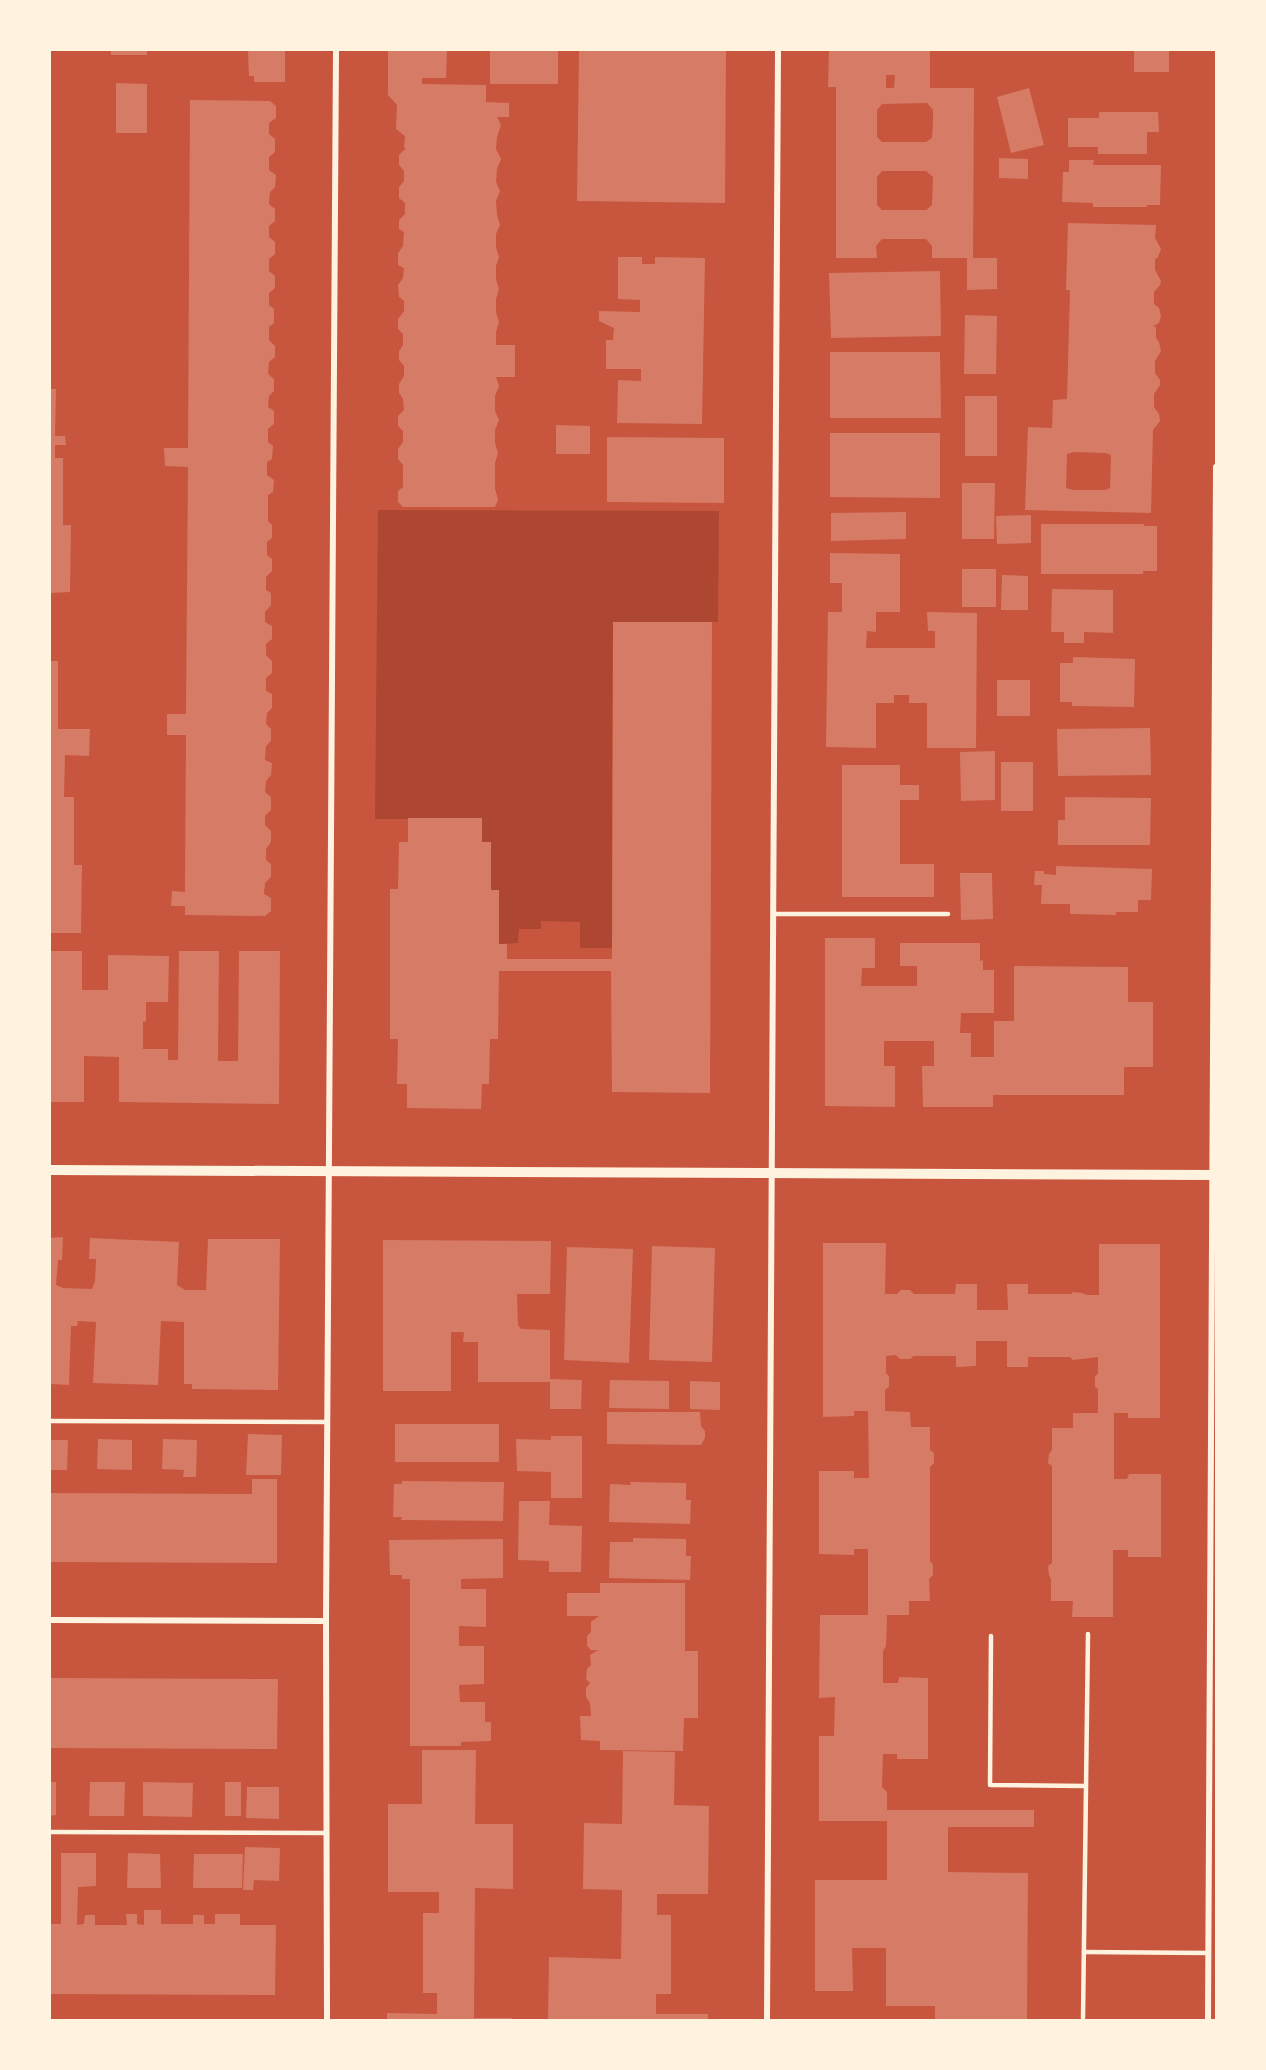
<svg xmlns="http://www.w3.org/2000/svg" width="1266" height="2070" viewBox="0 0 1266 2070" font-family="Quicksand,sans-serif">
<style>
.green{fill:#ae4732}
.building{fill:#d67c66;fill-rule:evenodd}
.lines{fill:none;stroke-linecap:round;stroke-linejoin:round}
.service{stroke:#fff3e0;stroke-width:4.5}
.minor{stroke:#fff3e0;stroke-width:6}
.tertiary{stroke:#fff3e0;stroke-width:10}
</style>
<rect width="100%" height="100%" fill="#c8553d"/>
<path class="green" d="M378 510 719 511 718 622H613L612 948H580V922L541 921V929H519L518 943 499 944V890H491V843L482 842V819H375Z"/>
<g class="building">
<rect x="111" y="50" width="36" height="5"/>
<path d="M248 50H285V82H254V76H249Z"/>
<path d="M388 50H447L446 78H422V84L486 85V102L509 103V117H497L501 125 497 137 496 149 501 159 497 169 496 182 500 191 496 201 497 215 500 225 496 234V247L499 257 496 266V279L499 289 496 299V312L499 322 496 332V345H515V377H496L499 386 495 396V411L499 420 495 430V443L498 453 495 463V488L498 500 495 507H403L398 502V491L403 487V465L398 459V449L403 442V431L398 426V416L404 410 403 399 399 393V384L404 376V366L399 360V351L403 345V334L398 329V319L404 311V301L399 297 398 285 403 278 404 268 398 265V253L403 246 404 232 399 229V220L405 214V203L399 198V187L404 181V171L399 165V155L406 148H404L405 136 396 129 397 105 388 95Z"/>
<rect x="490" y="50" width="68" height="34"/>
<path d="M579 50H726L725 203 577 201Z"/>
<path d="M829 50H930V88H974L973 258H997V289L967 290V258H932V246L926 239H882L876 246 877 258H836V87H828ZM886 75H895L894 88H886ZM927 103 933 110V123L932 138 926 142H882L877 137V110L882 104ZM882 171H926L933 177 932 205 926 210H882L877 205V177Z"/>
<rect x="1134" y="50" width="35" height="22"/>
<path d="M116 83 147 84V133H116Z"/>
<path d="M1029 88 1044 145 1011 153 997 97Z"/>
<path d="M190 100 270 101 276 106V118L269 123V134L275 139V152L269 157V170L276 175 275 187 270 192 269 204 275 209V221L269 226V237L275 242V254L269 259V271L275 276V288L269 293V305L274 309V323L269 327V340L275 346V357L269 362 268 374 274 379V391L269 396 268 407 274 411V424L268 429V442L273 446 272 459 267 462V475L274 480 273 492 268 495V521L272 525V538L267 542V555L272 559V571L266 577V590L271 593V605L265 612V622L272 626V639L266 644V655L272 661V673L266 678V691L272 694V708L267 713 266 724 271 729V741L266 746 265 760 272 763 271 775 266 781 265 792 271 797V810L265 816V825L271 831V842L266 849V860L271 864V877L265 883 264 894 271 898V911L265 916 185 915V906H171L172 891 185 892V883L186 735H167V714H186V712L188 467 165 466 164 448H188Z"/>
<path d="M1099 112H1158L1159 132H1147V154H1098V147H1068V118H1099Z"/>
<path d="M999 158 1028 159V179L999 178Z"/>
<path d="M1069 160H1094L1093 165H1161L1160 205H1147V207H1093V203L1062 202 1063 172H1069Z"/>
<path d="M1068 223 1156 225 1155 238 1161 249 1158 257 1155 259V270L1161 281 1160 285 1154 292V304L1159 308 1161 316 1159 323 1153 326 1156 327V338L1159 342 1161 351 1155 361V373L1160 380V385L1154 394V407L1159 414 1160 421 1153 430 1151 513 1025 510 1028 427 1052 428 1053 400 1067 399 1070 290H1066ZM1074 452 1106 453 1111 455 1110 488 1105 490H1073L1066 488 1067 454Z"/>
<path d="M618 257H642V264H655V257L705 258 702 424 617 423 618 380 641 381V369H606V340H613L614 328 599 321V311L640 312V300L618 299Z"/>
<path d="M940 271 941 336 831 338 829 273Z"/>
<path d="M965 315 997 316 996 374H964Z"/>
<path d="M830 352H940L941 418H830Z"/>
<path d="M50 389H56L55 436H65L66 445H55V458H63V525H71L70 592 50 593Z"/>
<rect x="965" y="396" width="32" height="60"/>
<path d="M556 425 590 426V454H556Z"/>
<path d="M830 433H940V498L830 497Z"/>
<path d="M607 437 724 438V503L607 502Z"/>
<path d="M962 483H995L994 539H962Z"/>
<path d="M906 512V539L831 541V513Z"/>
<path d="M1031 515V543L997 544 996 516Z"/>
<path d="M1041 524H1144V526H1157V571H1143V574H1041Z"/>
<path d="M830 553 900 554V612H876V632L867 631 866 648H935V631H928L927 612 977 613 976 748H927V703H909V695H894V703H876V748L826 747 828 612H842V583H830Z"/>
<rect x="962" y="569" width="34" height="38"/>
<path d="M1002 575 1028 576V610H1001Z"/>
<path d="M1052 589 1113 590V633L1084 632V643H1064V632H1051Z"/>
<path d="M613 622H712L710 1093 612 1092 611 971H499L498 1039H490L489 1084H482L481 1109 407 1108V1084H397L398 1039H390V889H398L399 842H408V818H482V842H491V890H499V944H507V959H612Z"/>
<path d="M1073 657 1135 659 1134 707 1072 706V702H1060V663H1073Z"/>
<path d="M50 661H58V729H90L89 756 65 755 64 797H74V865H82L81 933H50Z"/>
<rect x="997" y="680" width="33" height="36"/>
<path d="M1150 728 1151 775 1058 776 1057 729Z"/>
<path d="M995 751V800L961 801 960 752Z"/>
<rect x="1001" y="762" width="32" height="49"/>
<path d="M842 765H900V785H919V800H900V864H934V897H842Z"/>
<path d="M1065 797 1151 798 1150 845H1058V820H1065Z"/>
<path d="M1056 866 1152 869 1151 900H1138V912H1116V915L1070 914V904H1041L1042 885H1034L1035 871H1044V874L1056 875Z"/>
<path d="M960 873H992L993 919 961 920Z"/>
<path d="M825 938H875V968H862L861 986H917V966H900V943H980V961L983 960V970H994V1013H961L960 1033H971V1057H994V1021H1014V966L1128 967V1002H1153V1067H1124V1095H993V1107H923L922 1066H934V1041H884V1066H895V1107L825 1106Z"/>
<path d="M50 951H82V990H108V955L169 956 168 1002H146V1021L143 1022V1049H168V1060H178L179 951H219L218 1061H238L239 951H280L279 1104 119 1102V1057L84 1056V1102H50Z"/>
<path d="M63 1237 62 1260H58L56 1285 63 1288 92 1289 95 1281 96 1259H89L90 1238 179 1242 177 1285 185 1290H206L208 1239H280L278 1390 192 1389V1384H184V1322L161 1321 158 1385 93 1383 96 1322 78 1321 77 1326H71L69 1385 50 1384V1238Z"/>
<path d="M383 1240 551 1241 550 1294H517L518 1325 521 1329 550 1330V1379L582 1380 581 1409H550V1382H478V1342H463L464 1332H451V1391H383Z"/>
<path d="M823 1243H886L885 1294H897L901 1290H910L914 1294H955L956 1284H977V1310H1008L1007 1284H1028V1294H1071L1073 1292 1082 1293 1087 1295H1099V1244H1160V1418H1128V1413H1114V1479H1127L1129 1474H1161V1557H1128V1550H1113V1617H1072L1073 1601H1051V1579L1049 1575 1048 1566 1052 1563V1466L1048 1463 1049 1454 1052 1450V1428H1073V1413H1098V1389L1095 1387V1377L1098 1373V1357L1073 1360 1070 1357H1028V1367H1007V1341H976V1366L956 1367V1356H913L911 1359H900L896 1355 886 1356V1373L889 1376V1387L885 1390V1411L910 1412 911 1427H930V1450L934 1453V1463L930 1467V1561L933 1565V1575L929 1579 930 1601H909V1615H887L886 1646 883 1651V1683H898L899 1677 928 1678V1759H897V1754H883L882 1787 887 1792V1810H1034V1827H948V1872L1028 1873 1027 2020H935V2006H886V1948H852L853 1991H815V1880H887V1821H819V1736H834L835 1697 819 1698 820 1615H868V1549H854V1555L819 1554V1471H854V1478H869L868 1411H854V1416L823 1417Z"/>
<path d="M652 1246 715 1248 712 1362 649 1360Z"/>
<path d="M567 1247 633 1249 629 1363 564 1360Z"/>
<path d="M610 1380 669 1381V1409L609 1408Z"/>
<path d="M690 1381 720 1382V1410L690 1409Z"/>
<path d="M607 1412H700L701 1426 705 1431V1438L701 1445 607 1444Z"/>
<rect x="395" y="1424" width="104" height="38"/>
<path d="M248 1434 282 1435 281 1475H246Z"/>
<path d="M551 1436H582V1498H551V1472L517 1471 516 1439 551 1440Z"/>
<path d="M98 1439 132 1440V1470L97 1469Z"/>
<path d="M163 1439 197 1440 196 1477H183L184 1470 162 1469Z"/>
<path d="M50 1440H68L67 1470H50Z"/>
<path d="M252 1479H277V1563L50 1562V1493L252 1494Z"/>
<path d="M402 1481 504 1482 503 1521 401 1520 402 1517H393L394 1484H402Z"/>
<path d="M630 1482 686 1483V1500H691L690 1524 609 1522 610 1484 631 1485Z"/>
<path d="M519 1501H550L549 1525 582 1526 581 1572H549V1561L518 1560Z"/>
<path d="M633 1538 686 1539V1556H691L690 1580 609 1578 610 1542H633Z"/>
<path d="M503 1539V1578L461 1579V1589H486V1627L459 1626V1646H484V1684L459 1685 460 1702H485V1722H491V1741L461 1742V1746H410V1579H402V1575H390L389 1540Z"/>
<path d="M600 1583H685V1651H698V1718H684L683 1751 600 1750V1741L581 1740 580 1716H591L590 1703 586 1697V1688L590 1683 586 1679 587 1669 591 1665 590 1655 598 1650H591L587 1646V1636L591 1632V1622L599 1616H567V1593H600Z"/>
<path d="M50 1678 278 1679 277 1749 50 1748Z"/>
<path d="M422 1750H476L475 1824H513V1889L475 1888 474 2018H512V2020H387V2013L437 2014V1993H423V1913H439V1892H388V1804H422Z"/>
<path d="M623 1751 675 1752 674 1805 709 1806 708 1894H657V1915H671V1994H656V2014H708V2020H548L549 1957 621 1959 622 1890 583 1889 584 1823 622 1824Z"/>
<path d="M50 1782H56V1815L50 1816Z"/>
<path d="M90 1782H125L124 1816H89Z"/>
<path d="M143 1782 193 1783 192 1817 143 1816Z"/>
<rect x="225" y="1782" width="16" height="34"/>
<path d="M247 1787H279V1819L246 1818Z"/>
<path d="M245 1847 280 1848 279 1881 254 1880 253 1890H243Z"/>
<path d="M61 1853H96V1886L78 1887 77 1925 84 1924 85 1915H95V1925H127L126 1914H137V1924L144 1925V1910H161V1924H193V1915H204V1924H215V1914H240V1925H276L275 1995 50 1994V1924H61Z"/>
<path d="M128 1853 160 1854 161 1888H127Z"/>
<path d="M194 1854H243L242 1888H193Z"/>
</g>
<g class="lines">
<g class="service">
<path d="M773 914H948"/>
<path d="M50 1421 327 1422"/>
<path d="M991 1636 990 1785 1086 1786"/>
<path d="M50 1832 326 1833"/>
<path d="M1084 1952 1208 1953"/>
<path d="M1083 2018 1088 1634"/>
</g>
<g class="minor">
<path d="M50 1620 326 1621"/>
<path d="M327 2020 326 1621 336 50"/>
<path d="M767 2020 778 50"/>
<path d="M1208 2020 1216 467"/>
</g>
<path class="tertiary" d="M50 1170 1216 1175"/>
</g>
<rect width="1266" height="2070" fill="none" stroke="#fff3e0" stroke-width="102"/>
</svg>
